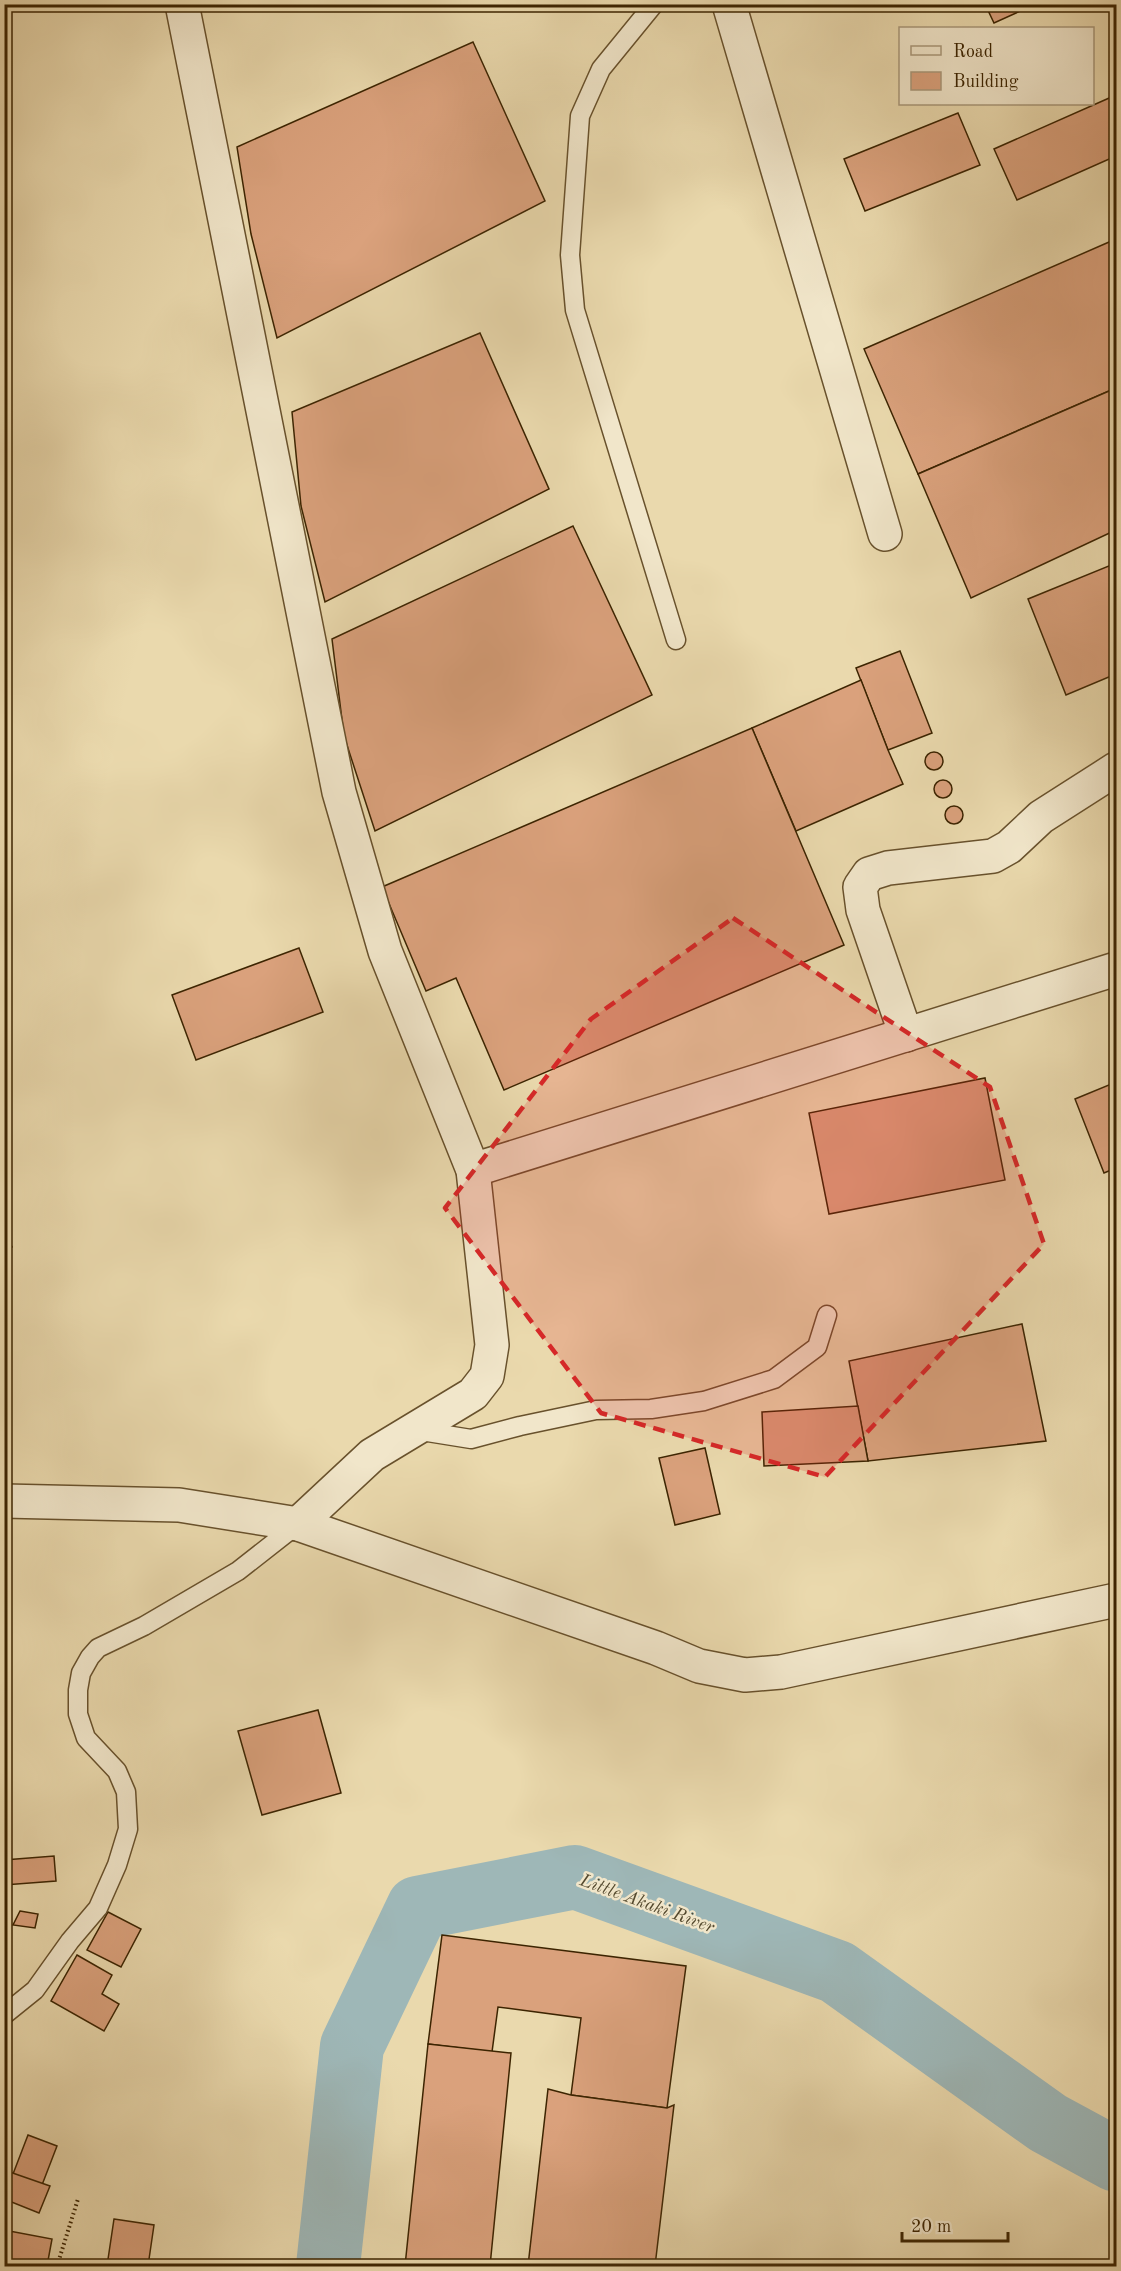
<svg xmlns="http://www.w3.org/2000/svg" width="1121" height="2271" viewBox="0 0 1121 2271" font-family="'Old Standard TT',serif">
<style>
.lines{fill:none;stroke-linecap:round;stroke-linejoin:round}
.river{stroke:#9eb7b7;stroke-width:64}
.building{fill:#daa17c;stroke:#3c2401;stroke-width:1.5}
.lane-casing{stroke:#68512c;stroke-width:21}
.street-casing{stroke:#68512c;stroke-width:36}
.path{stroke:#3c2401;stroke-width:4;stroke-dasharray:1.5 3;stroke-linecap:butt}
.lane{stroke:#f1e6ca;stroke-width:18}
.street{stroke:#f1e6ca;stroke-width:33}
.marked{fill:#d62828;fill-opacity:0.2;stroke:#d62828;stroke-width:4.5;stroke-dasharray:12 8;stroke-linejoin:round}
.labels{text-anchor:middle;dominant-baseline:central;stroke-width:5;stroke-linejoin:round;paint-order:stroke}
.water-label{font-size:18px;font-style:italic;fill:#54492e;stroke:#f1e6ca}
</style>
<rect width="100%" height="100%" fill="#ead9ad"/>
<filter id="stains"><feTurbulence type="fractalNoise" baseFrequency=".00333" numOctaves="4"/><feColorMatrix values="0 0 0 0 .2 0 0 0 0 .09 0 0 0 0 .02 0 0 0 .5 -.17"/></filter>
<radialGradient id="worn" r=".72"><stop offset=".6" stop-color="#630" stop-opacity="0"/><stop offset="1" stop-color="#630" stop-opacity=".3"/></radialGradient>
<g class="lines">
<path class="river" d="M328 2266 352 2046 418 1908 575 1877 837 1972 1048 2123 1116 2160"/>
</g>
<g class="building">
<path d="M985 4H1036L994 23Z"/>
<path d="M473 42 545 201 277 338 251 234 237 147Z"/>
<path d="M1116 95V156L1017 200 994 149Z"/>
<path d="M958 113 980 165 865 211 844 159Z"/>
<path d="M1116 239V388L918 474 864 349Z"/>
<path d="M480 333 549 489 325 602 301 506 292 412Z"/>
<path d="M1116 388V530L971 598 918 474Z"/>
<path d="M573 526 652 695 375 831 344 736 332 639Z"/>
<path d="M1116 563V674L1066 695 1028 599Z"/>
<path d="M900 651 932 733 888 750 856 668Z"/>
<path d="M861 680 888 750 903 784 796 831 752 728Z"/>
<path d="M752 728 844 945 504 1090 456 978 426 991 382 887Z"/>
<circle cx="934" cy="761" r="9"/>
<circle cx="943" cy="789" r="9"/>
<circle cx="954" cy="815" r="9"/>
<path d="M299 948 323 1012 196 1060 172 995Z"/>
<path d="M985 1078 1005 1180 829 1214 809 1113Z"/>
<path d="M1116 1082V1168L1104 1173 1075 1099Z"/>
<path d="M4 1231 12 1247 4 1251Z"/>
<path d="M1022 1324 1046 1441 868 1461 849 1361Z"/>
<path d="M858 1406 868 1461 764 1466 762 1412Z"/>
<path d="M705 1448 720 1514 675 1525 659 1458Z"/>
<path d="M318 1710 341 1793 262 1815 238 1731Z"/>
<path d="M54 1856 56 1881 4 1885V1860Z"/>
<path d="M20 1911 38 1914 35 1928 13 1925Z"/>
<path d="M108 1912 141 1929 121 1967 87 1950Z"/>
<path d="M442 1935 686 1966 667 2108 571 2095 581 2018 498 2007 492 2052 428 2044Z"/>
<path d="M77 1955 112 1975 102 1994 119 2004 104 2031 51 2001Z"/>
<path d="M428 2044 511 2053 490 2266H405Z"/>
<path d="M548 2089 571 2095 667 2108 674 2105 655 2266H528Z"/>
<path d="M28 2135 57 2146 42 2185 13 2174Z"/>
<path d="M4 2170 50 2186 39 2213 4 2199Z"/>
<path d="M114 2219 154 2225 148 2266H107Z"/>
<path d="M4 2230 52 2239 47 2266H4Z"/>
</g>
<g class="lines">
<defs>
<g id="lane">
<path d="M654 4 601 69 580 116 570 255 575 310 676 640"/>
<path d="M415 1430 471 1439 520 1426 596 1410 651 1409 704 1401 774 1379 817 1347 827 1315"/>
<path d="M4 2015 35 1990 70 1941 98 1908 117 1865 128 1829 126 1792 117 1771 86 1738 78 1714V1690L81 1673 90 1657 98 1648 144 1626 238 1571 298 1524"/>
</g>
<g id="street">
<path d="M182 4 339 792 385 951 473 1170 492 1345 487 1376 473 1394 372 1455 298 1524"/>
<path d="M729 4 885 534"/>
<path d="M906 1035 863 910 860 887 869 874 888 868 993 856 1009 847 1041 817 1116 769"/>
<path d="M473 1170 1116 969"/>
<path d="M4 1501 179 1505 298 1524 656 1648 699 1666 745 1675 781 1672 1116 1600"/>
</g>
</defs>
<use href="#lane" class="lane-casing"/>
<use href="#street" class="street-casing"/>
<path class="path" d="M57 2266 78 2199"/>
<use href="#lane" class="lane"/>
<use href="#street" class="street"/>
</g>
<path class="marked" d="M733 918 990 1087 1044 1244 825 1477 601 1413 445 1208 591 1019Z"/>
<g class="labels">
<g class="water-label">
<text transform="translate(647 1904) rotate(20)">Little Akaki River</text>
</g>
</g>
<rect width="1121" height="2271" fill="none" stroke="#ead9ad" stroke-width="24"/>
<rect x="6" y="6" width="1109" height="2259" fill="none" stroke="#3c2401" stroke-width="3"/>
<rect x="12" y="12" width="1097" height="2247" fill="none" stroke="#3c2401" stroke-width="1.5"/>
<rect x="899" y="27" width="195" height="78" fill="#f1e6ca" stroke="#a9987a" stroke-width="1.5"/>
<rect x="911" y="46" width="30" height="9" fill="#f1e6ca" stroke="#a9987a" stroke-width="1.5"/>
<text x="953" y="57" font-size="18" fill="#3c2401">Road</text>
<rect x="911" y="72" width="30" height="18" fill="#daa17c" stroke="#a9987a" stroke-width="1.5"/>
<text x="953" y="87" font-size="18" fill="#3c2401">Building</text>
<path d="M902 2232v9h106v-9" fill="none" stroke="#3c2401" stroke-width="3"/>
<text x="911" y="2232" font-size="18" fill="#3c2401" stroke="#f1e6ca" stroke-width="4.5" paint-order="stroke">20 m</text>
<rect width="100%" height="100%" filter="url(#stains)"/>
<rect width="100%" height="100%" fill="url(#worn)"/>
</svg>
